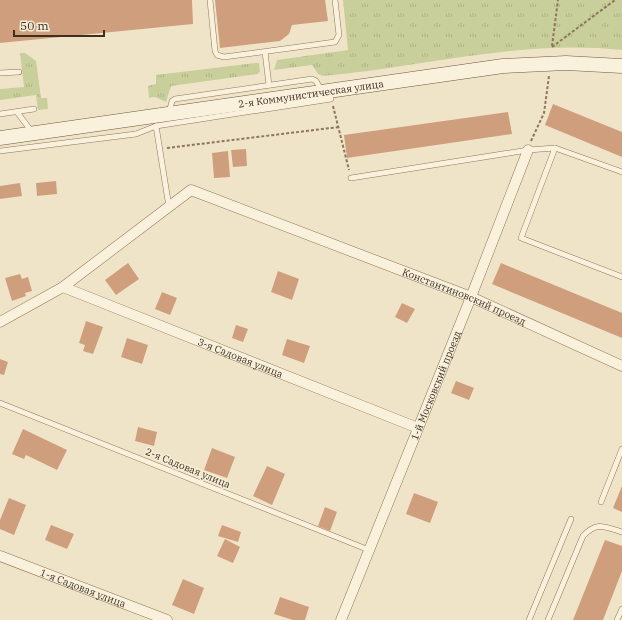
<svg xmlns="http://www.w3.org/2000/svg" width="622" height="620" viewBox="0 0 622 620" font-family="'IBM Plex Serif',serif">
<style>
.grass{fill:url(#grass-tufts)}
.building{fill:#cf9f7d}
.lines{fill:none;stroke-linecap:round;stroke-linejoin:round}
.lane-casing{stroke:#8d765c;stroke-width:6}
.street-casing{stroke:#8d765c;stroke-width:11}
.secondary-casing{stroke:#6f573f;stroke-width:15}
.path{stroke:#8d765c;stroke-width:2;stroke-dasharray:3 2;stroke-linecap:butt}
.lane{stroke:#faf1dc;stroke-width:5}
.street{stroke:#faf1dc;stroke-width:10}
.secondary{stroke:#faf1dc;stroke-width:14}
.labels{text-anchor:middle;dominant-baseline:central;stroke-width:3;stroke-linejoin:round;paint-order:stroke}
.street-label{font-size:10px;fill:#3d2e20;stroke:#f7eed8}
</style>
<defs>
<pattern id="grass-tufts" width="24" height="20" patternUnits="userSpaceOnUse"><rect width="24" height="20" fill="#c9cf9b"/><path d="M3 7l-1-3M5 7V3M7 7l1-3M15 17l-1-3M17 17v-4M19 17l1-3" fill="none" stroke="#aeb285"/></pattern>
</defs>
<rect width="100%" height="100%" fill="#f0e4c8"/>
<g class="grass">
<path d="M343 0H622V50C521 39 423 67 323 76L318 74 312 65 274 70 277 60 348 50Z"/>
<path d="M20 53H25L36 61 41 98H47L48 109 38 110 36 95 0 100V89L24 87Z"/>
<path d="M255 63H259L260 72 257 74 171 86 166 102 155 97 149 98 148 86 156 84V75Z"/>
</g>
<g class="building">
<path d="M0 0H192L193 24 0 43Z"/>
<path d="M215 0H325L328 21 292 25 289 34 280 41 220 48Z"/>
<path d="M553 104 622 132V157L545 125Z"/>
<path d="M508 112 512 134 347 158 344 135Z"/>
<path d="M246 149 247 166 233 167 231 150Z"/>
<path d="M228 151 230 177 214 178 212 153Z"/>
<path d="M56 181 57 194 37 196 36 183Z"/>
<path d="M20 183 22 196 0 199V186Z"/>
<path d="M128 263 139 279 116 295 105 280Z"/>
<path d="M501 263 622 313V338L492 284Z"/>
<path d="M278 271 299 279 292 300 271 292Z"/>
<path d="M20 274 22 279 28 277 32 291 25 293 26 296 12 301 5 278Z"/>
<path d="M162 292 177 298 170 315 155 309Z"/>
<path d="M402 303 415 309 407 323 395 317Z"/>
<path d="M86 321 103 327 93 354 83 351 85 345 79 343Z"/>
<path d="M236 325 248 329 243 342 232 338Z"/>
<path d="M127 338 148 345 142 364 121 357Z"/>
<path d="M287 339 310 346 304 363 282 355Z"/>
<path d="M0 359 8 362 4 375 0 374Z"/>
<path d="M456 381 474 388 469 400 451 393Z"/>
<path d="M138 427 157 432 154 446 135 441Z"/>
<path d="M23 429 67 450 57 470 26 455 24 459 12 454Z"/>
<path d="M212 448 235 457 227 478 204 470Z"/>
<path d="M267 466 285 474 272 505 253 496Z"/>
<path d="M622 486V512L613 508Z"/>
<path d="M414 493 438 502 430 523 406 514Z"/>
<path d="M9 498 26 505 14 535 0 529V520Z"/>
<path d="M325 507 337 512 330 531 318 526Z"/>
<path d="M51 525 74 534 67 549 45 540Z"/>
<path d="M222 525 241 532 238 542 218 536Z"/>
<path d="M225 539 240 547 233 563 217 556Z"/>
<path d="M605 540 622 546V571L603 620H573Z"/>
<path d="M183 579 204 588 194 614 172 605Z"/>
<path d="M280 597 309 607 305 620H293L274 614Z"/>
</g>
<g class="lines">
<defs>
<g id="lane">
<path d="M210 0 215 51 217 55 224 57 335 42 339 35 335 0"/>
<path d="M265 52 269 85"/>
<path d="M0 73 19 72"/>
<path d="M17 112 32 132"/>
<path d="M169 113 172 101 175 99 312 79 316 81 322 91"/>
<path d="M0 114 34 109"/>
<path d="M555 148 521 238 622 277"/>
<path d="M0 151 136 134 156 126"/>
<path d="M351 178 528 150 555 148 622 172"/>
<path d="M169 207 156 126 331 99"/>
<path d="M0 403 369 550"/>
<path d="M601 502 622 449"/>
<path d="M529 620 571 519"/>
<path d="M548 620 583 536C598 521 604 527 622 532"/>
<path d="M617 620 622 609"/>
</g>
<g id="street">
<path id="s1" d="M63 287 418 428"/>
<path id="s2" d="M0 322 63 287 191 190 471 297 622 366"/>
<path id="s3" d="M0 556 167 620"/>
<path id="s4" d="M341 620 471 297 528 150"/>
</g>
<g id="secondary">
<path id="s5" d="M0 138 503 66 566 63 622 66"/>
</g>
</defs>
<use href="#lane" class="lane-casing"/>
<use href="#street" class="street-casing"/>
<use href="#secondary" class="secondary-casing"/>
<g class="path">
<path d="M552 46 558 0"/>
<path d="M552 47 615 0"/>
<path d="M333 106 349 170"/>
<path d="M531 141 544 113 549 76"/>
<path d="M167 148 339 127"/>
</g>
<use href="#lane" class="lane"/>
<use href="#street" class="street"/>
<use href="#secondary" class="secondary"/>
</g>
<g class="labels">
<g class="street-label">
<text stroke="none"><textPath href="#s5" startOffset="314">2-я Коммунистическая улица</textPath></text>
<text stroke="none"><textPath href="#s2" startOffset="526">Константиновский проезд</textPath></text>
<text stroke="none"><textPath href="#s1" startOffset="191">3-я Садовая улица</textPath></text>
<text stroke="none"><textPath href="#s4" startOffset="253">1-й Московский проезд</textPath></text>
<text transform="translate(188 468) rotate(22)">2-я Садовая улица</text>
<text stroke="none"><textPath href="#s3" startOffset="89">1-я Садовая улица</textPath></text>
</g>
</g>
<path d="M14 30v6h90v-6" fill="none" stroke="#3d2e20" stroke-width="2"/>
<text x="20" y="30" font-size="12" fill="#3d2e20" stroke="#f7eed8" stroke-width="3" paint-order="stroke">50 m</text>
</svg>
